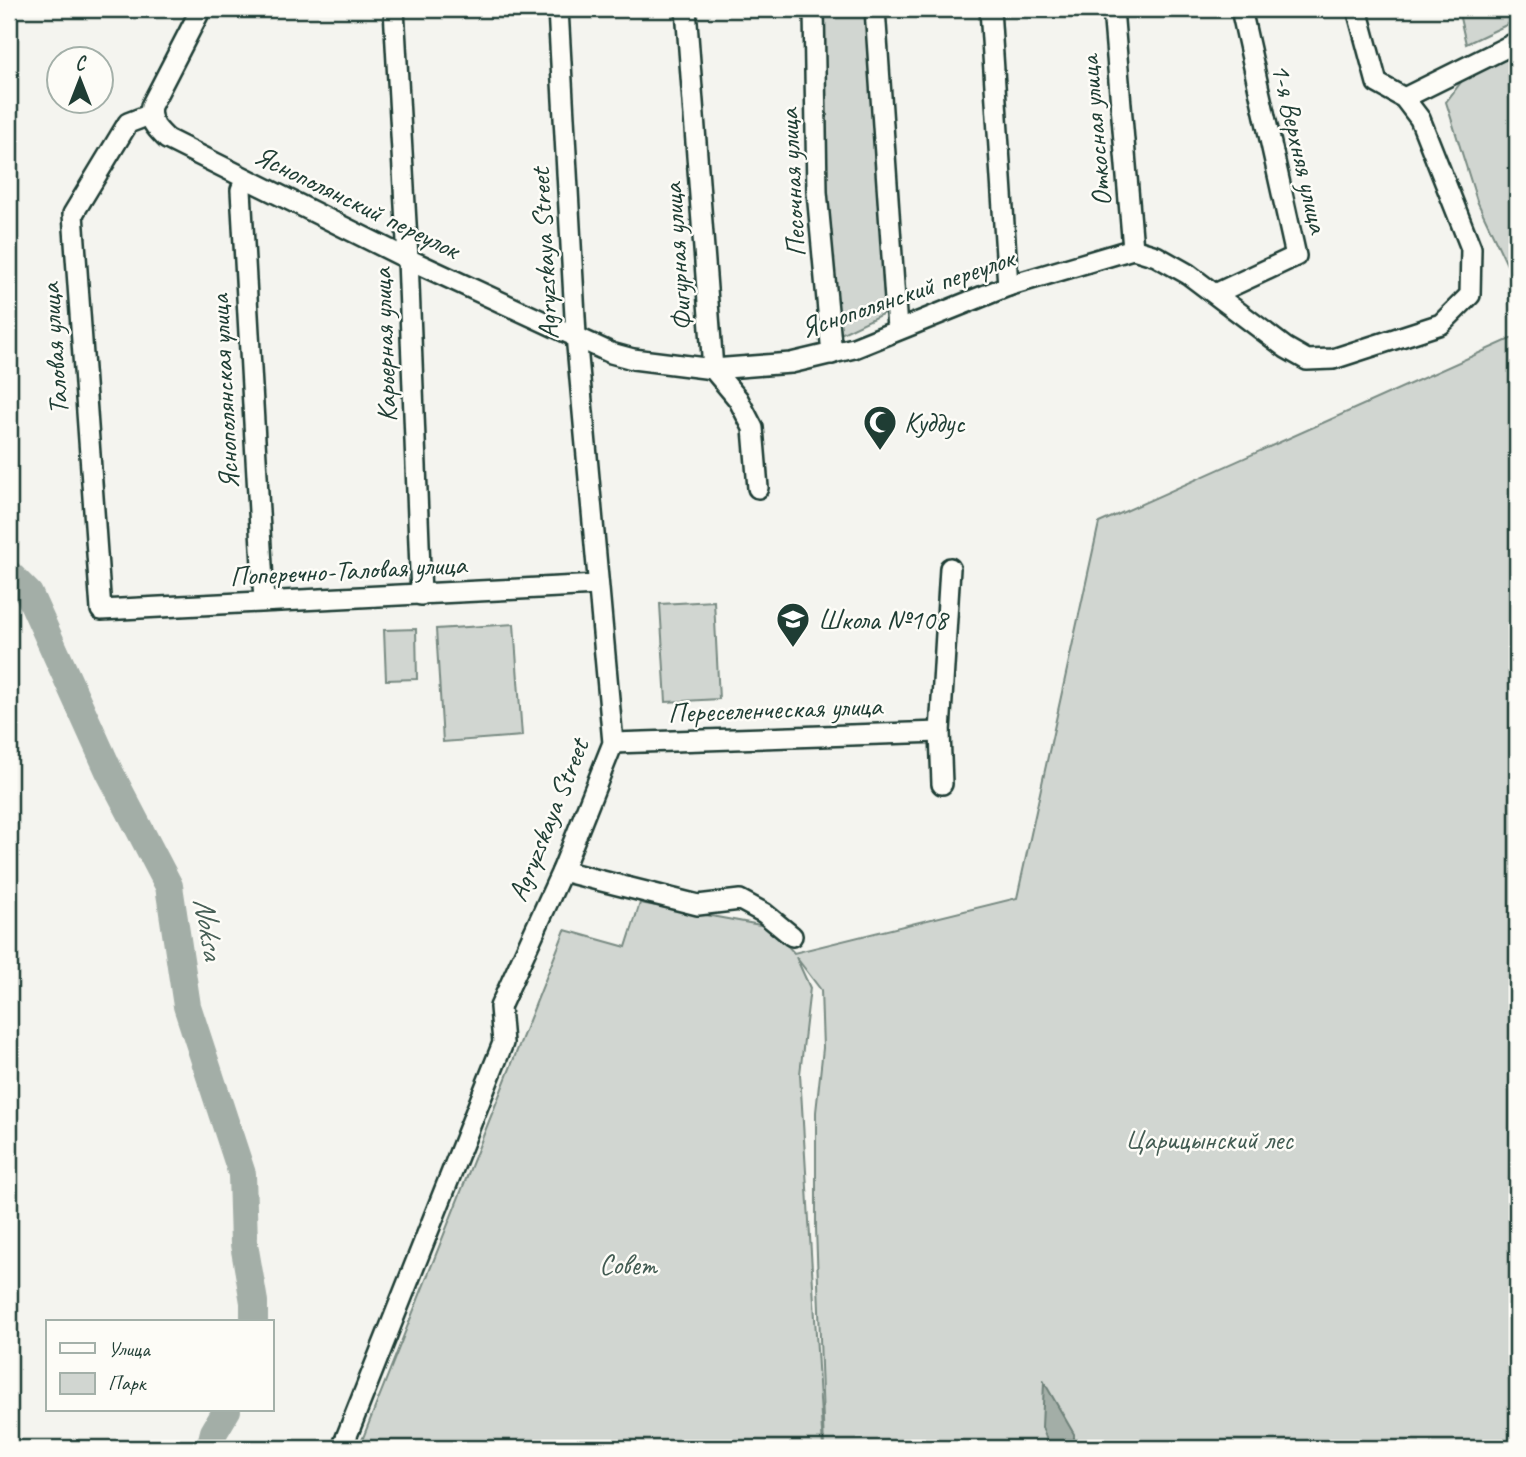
<svg xmlns="http://www.w3.org/2000/svg" width="1526" height="1457" viewBox="0 0 1526 1457" font-family="Caveat,sans-serif">
<style>
.green{fill:#d1d6d1;stroke:#788a82;stroke-width:2}
.water{fill:#a3aea7;stroke:#6e8179;stroke-width:2}
.lines{fill:none;stroke-linecap:round;stroke-linejoin:round}
.river{stroke:#a3aea7;stroke-width:28}
.minor-casing{stroke:#1f3d34;stroke-width:24}
.minor{stroke:#fdfcf7;stroke-width:19}
.labels{text-anchor:middle;dominant-baseline:central;stroke-width:5;stroke-linejoin:round;paint-order:stroke}
.street-label{font-size:28px;fill:#1f3d34;stroke:#fdfcf7}
.poi-label{font-size:28px;fill:#1f3d34;stroke:#fdfcf7;text-anchor:start}
.park-label{font-size:28px;fill:#435c53;stroke:#fdfcf7}
.water-label{font-size:30px;font-style:italic;fill:#475f56;stroke:#fdfcf7}
</style>
<rect width="100%" height="100%" fill="#f4f4ef"/>
<filter id="ink" filterUnits="userSpaceOnUse"><feTurbulence type="fractalNoise" baseFrequency=".0143" numOctaves="2"/><feDisplacementMap in="SourceGraphic" scale="14" xChannelSelector="R" yChannelSelector="G"/><feConvolveMatrix kernelMatrix="1 2 1 2 8 2 1 2 1" color-interpolation-filters="sRGB"/></filter>
<g filter="url(#ink)">
<g class="green">
<path d="M814 9H878L897 307 826 341Z"/>
<path d="M1458 9H1517V20L1466 44Z"/>
<path d="M1517 52V286L1477 201 1446 102 1465 77Z"/>
<path d="M1517 336V1448H824L816 1228V1112L823 1048 821 990 796 957 810 988 800 1074 823 1448H359L565 930 626 947 640 903 771 927 794 953 1017 898 1099 523Z"/>
<path d="M714 601 719 699 666 702 660 604Z"/>
<path d="M514 624 522 736 443 742 436 629Z"/>
<path d="M416 629 417 679 386 680 384 630Z"/>
</g>
<path class="water" d="M1044 1382 1074 1434V1448H1050L1042 1427Z"/>
<g class="lines">
<g class="river">
<path d="M9 574 29 594 109 771 169 886 187 1006 242 1174 244 1244 254 1302V1322"/>
<path d="M210 1448 214 1432 227 1410"/>
</g>
<defs>
<g id="minor">
<path d="M201 9 151 106C148 121 157 129 167 139L408 259 611 353 633 359 713 369 791 363 854 348 1008 286 1133 249 1156 256 1188 274 1286 348 1307 360 1333 359 1441 324 1470 295 1471 248 1420 119 1404 98 1377 83 1357 9"/>
<path d="M394 9 408 259 421 595"/>
<path d="M686 9 713 369 738 399 753 428 758 488"/>
<path d="M814 9 817 192 832 354"/>
<path d="M875 9 897 329"/>
<path d="M990 9 1008 286"/>
<path d="M1113 9 1133 249"/>
<path d="M1404 98 1517 42"/>
<path d="M149 115 128 123 73 214 101 610 598 585"/>
<path d="M245 180 241 190 264 601"/>
<path d="M1217 293 1296 256 1241 9"/>
<path d="M613 743 940 732"/>
<path d="M942 784 940 732 950 568"/>
<path d="M562 871 698 905 740 900 764 913 792 936"/>
<path d="M342 1448 503 1043 500 1007 562 871 613 743 576 335 558 9"/>
</g>
</defs>
<use href="#minor" class="minor-casing"/>
<use href="#minor" class="minor"/>
</g>
</g>
<defs>
<symbol id="mosque-pin" viewBox="-11 -11 22 30"><path d="M0 17L-7.5 6A9.5 9.5 0 1 1 7.5 6Z" fill="#1f3d34" stroke="#fdfcf7"/><path d="M3.5-4.9A6 6 0 1 0 3.5 4.9A5 5 0 1 1 3.5-4.9Z" fill="#fff"/></symbol>
<symbol id="school-pin" viewBox="-11 -11 22 30"><path d="M0 17L-7.5 6A9.5 9.5 0 1 1 7.5 6Z" fill="#1f3d34" stroke="#fdfcf7"/><path d="M0-5L7-2L0 1L-7-2ZM-4 1L0 2.5L4 1V4Q0 6-4 4Z" fill="#fff"/></symbol>
</defs>
<g fill-rule="evenodd">
<use href="#mosque-pin" x="861" y="403" width="38" height="52"/>
<use href="#school-pin" x="774" y="600" width="38" height="52"/>
</g>
<g class="labels">
<g class="street-label">
<text transform="translate(1095 131) rotate(-95)">Откосная улица</text>
<text transform="translate(1300 148) rotate(77)">1-я Верхняя улица</text>
<text transform="translate(792 183) rotate(-93)">Песочная улица</text>
<text transform="translate(357 202) rotate(26)">Яснополянский переулок</text>
<text transform="translate(544 254) rotate(-93)">Agryzskaya Street</text>
<text transform="translate(677 257) rotate(-94)">Фигурная улица</text>
<text transform="translate(907 293) rotate(-19)">Яснополянский переулок</text>
<text transform="translate(384 345) rotate(-92)">Карьерная улица</text>
<text transform="translate(54 349) rotate(-94)">Таловая улица</text>
<text transform="translate(224 392) rotate(-93)">Яснополянская улица</text>
<text transform="translate(348 570) rotate(-3)">Поперечно-Таловая улица</text>
<text transform="translate(775 709) rotate(-2)">Переселенческая улица</text>
<text transform="translate(548 820) rotate(-68)">Agryzskaya Street</text>
</g>
<g class="poi-label">
<text x="904" y="422">Куддус</text>
<text x="818" y="619">Школа №108</text>
</g>
<g class="park-label">
<text x="1209" y="1139">Царицынский лес</text>
<text x="628" y="1264">Совет</text>
</g>
<g class="water-label">
<text transform="translate(209 928) rotate(81)">Noksa</text>
</g>
</g>
<rect width="1526" height="1457" fill="none" stroke="#fdfcf7" stroke-width="35"/>
<rect x="18" y="18" width="1491" height="1422" fill="none" stroke="#1f3d34" stroke-width="2.5" filter="url(#ink)"/>
<rect x="46" y="1320" width="228" height="91" fill="#fdfcf7" stroke="#a4b0a9" stroke-width="2"/>
<rect x="60" y="1343" width="35" height="10" fill="#fdfcf7" stroke="#a4b0a9" stroke-width="2"/>
<text x="108" y="1356" font-size="21" fill="#1f3d34">Улица</text>
<rect x="60" y="1373" width="35" height="21" fill="#d1d6d1" stroke="#a4b0a9" stroke-width="2"/>
<text x="108" y="1390" font-size="21" fill="#1f3d34">Парк</text>
<g transform="translate(80 80)"><circle r="33" fill="#fdfcf7" stroke="#a4b0a9" stroke-width="2"/>
<path d="M0-5L12 26L0 18L-12 26Z" fill="#1f3d34"/>
<text y="-10" font-size="19" font-weight="bold" text-anchor="middle" fill="#1f3d34">С</text>
</g>
</svg>
